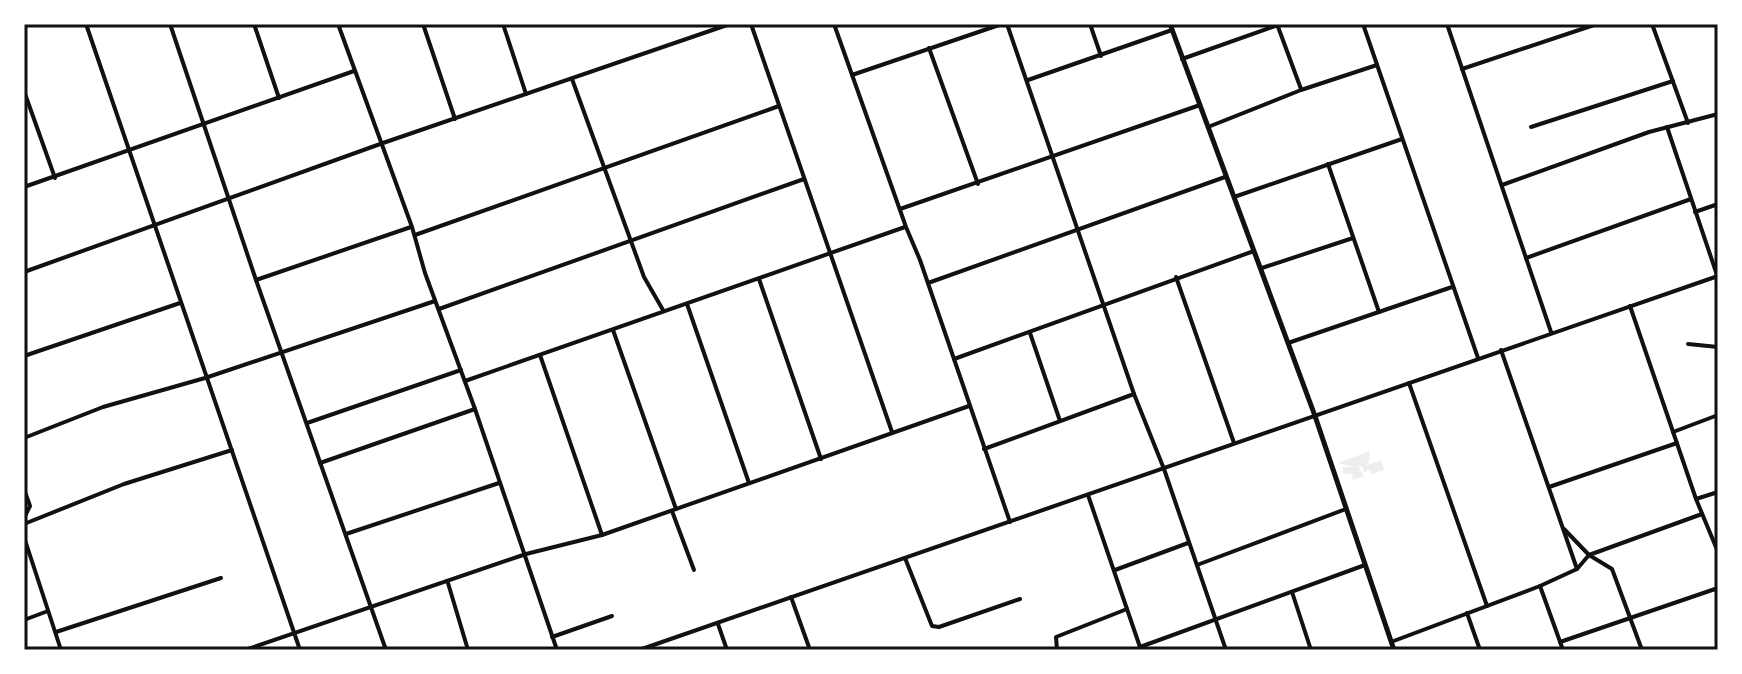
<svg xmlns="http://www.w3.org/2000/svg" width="1742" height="674" viewBox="0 0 1742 674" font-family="'Times New Roman',serif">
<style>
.green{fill:#eee}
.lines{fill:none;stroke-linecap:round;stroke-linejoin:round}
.minor{stroke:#111;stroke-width:4}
.tertiary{stroke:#111;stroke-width:5}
.neatline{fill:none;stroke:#111;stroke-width:3}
</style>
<rect width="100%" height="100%" fill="#fff"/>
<path class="green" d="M1370 451 1369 463 1364 466 1381 460 1384 470 1372 474 1369 470 1364 472 1362 466H1358L1364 476 1353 480 1352 474 1343 473V467H1355L1338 463Z"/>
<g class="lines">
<g class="minor">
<path d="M86 24 300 650"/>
<path d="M170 24 256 280 411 227"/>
<path d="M254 24 279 98"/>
<path d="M338 24 412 227 425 273 475 409 557 650"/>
<path d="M423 24 455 119"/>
<path d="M503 24 526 94"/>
<path d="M751 24 892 432"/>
<path d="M834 24 906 227 920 260 1010 522"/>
<path d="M1007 24 1134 394 1164 469 1226 650"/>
<path d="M1090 24 1101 56"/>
<path d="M1277 24 1301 89"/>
<path d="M1363 24 1478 358"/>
<path d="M1447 24 1551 332"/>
<path d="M1652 24 1688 123"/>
<path d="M929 48 978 184"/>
<path d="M1182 59 1278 25"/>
<path d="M1462 69 1597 24"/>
<path d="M852 75 1002 24"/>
<path d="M572 79 644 277 663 310"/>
<path d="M1028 80 1172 30"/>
<path d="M24 91 55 178"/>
<path d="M1208 127 1301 90 1377 65"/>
<path d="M1531 127 1673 81"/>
<path d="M1667 127 1717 275"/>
<path d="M1328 164 1379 312"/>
<path d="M1502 185 1649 132 1718 114"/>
<path d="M24 187 354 71"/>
<path d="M1234 197 1402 139"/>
<path d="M900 209 1200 105"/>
<path d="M1695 212 1718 204"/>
<path d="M415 235 779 106"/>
<path d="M1526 258 1691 199"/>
<path d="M1262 268 1353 238"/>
<path d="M24 272 383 143 730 24"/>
<path d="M1176 277 1234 443"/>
<path d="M759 279 821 459"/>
<path d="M256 280 386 650"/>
<path d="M928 283 1225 177"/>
<path d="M687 304 749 483"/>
<path d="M1630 306 1696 499 1718 552"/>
<path d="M439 309 804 179"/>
<path d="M613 330 676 509"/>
<path d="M1030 333 1060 421"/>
<path d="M1288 343 1452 287"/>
<path d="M1688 344 1718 347"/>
<path d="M1501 350 1577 569"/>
<path d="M540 355 602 535"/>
<path d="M24 356 180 303"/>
<path d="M954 359 1254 251"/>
<path d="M465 381 905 227"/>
<path d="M1409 383 1487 606"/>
<path d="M307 423 461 370"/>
<path d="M1673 432 1718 415"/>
<path d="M24 438 103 407 205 378 435 301"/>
<path d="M984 449 1134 394"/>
<path d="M320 463 475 409"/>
<path d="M1549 487 1677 443"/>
<path d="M24 489 30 506 24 518"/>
<path d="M1088 495 1141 650"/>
<path d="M1696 499 1718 492"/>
<path d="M672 511 694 570"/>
<path d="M24 524 124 484 232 450"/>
<path d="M1564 529 1589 555 1612 569 1642 650"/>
<path d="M346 534 499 483"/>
<path d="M24 537 61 650"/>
<path d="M905 558 932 626 939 627 1020 599"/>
<path d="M1197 565 1346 509"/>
<path d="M1115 570 1188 543"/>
<path d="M448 583 468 650"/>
<path d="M1540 586 1563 650"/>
<path d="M1292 592 1311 650"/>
<path d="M791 597 810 650"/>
<path d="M1467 613 1480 650"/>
<path d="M24 620 48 611"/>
<path d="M718 624 727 650"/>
<path d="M56 632 221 578"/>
<path d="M552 637 612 616"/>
<path d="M1391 642 1540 586 1577 569 1589 555 1702 514"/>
<path d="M1560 642 1718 588"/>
<path d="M1140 647 1365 565"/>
<path d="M245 650 526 554 602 535 969 406"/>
<path d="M639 650 1718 276"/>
<path d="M1057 650 1056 637 1127 609"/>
</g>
<path class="tertiary" d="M1170 24 1315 416 1394 650"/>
</g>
<rect width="1742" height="674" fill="none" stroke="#ffffff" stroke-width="52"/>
<rect x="26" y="26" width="1690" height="622" class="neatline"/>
</svg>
